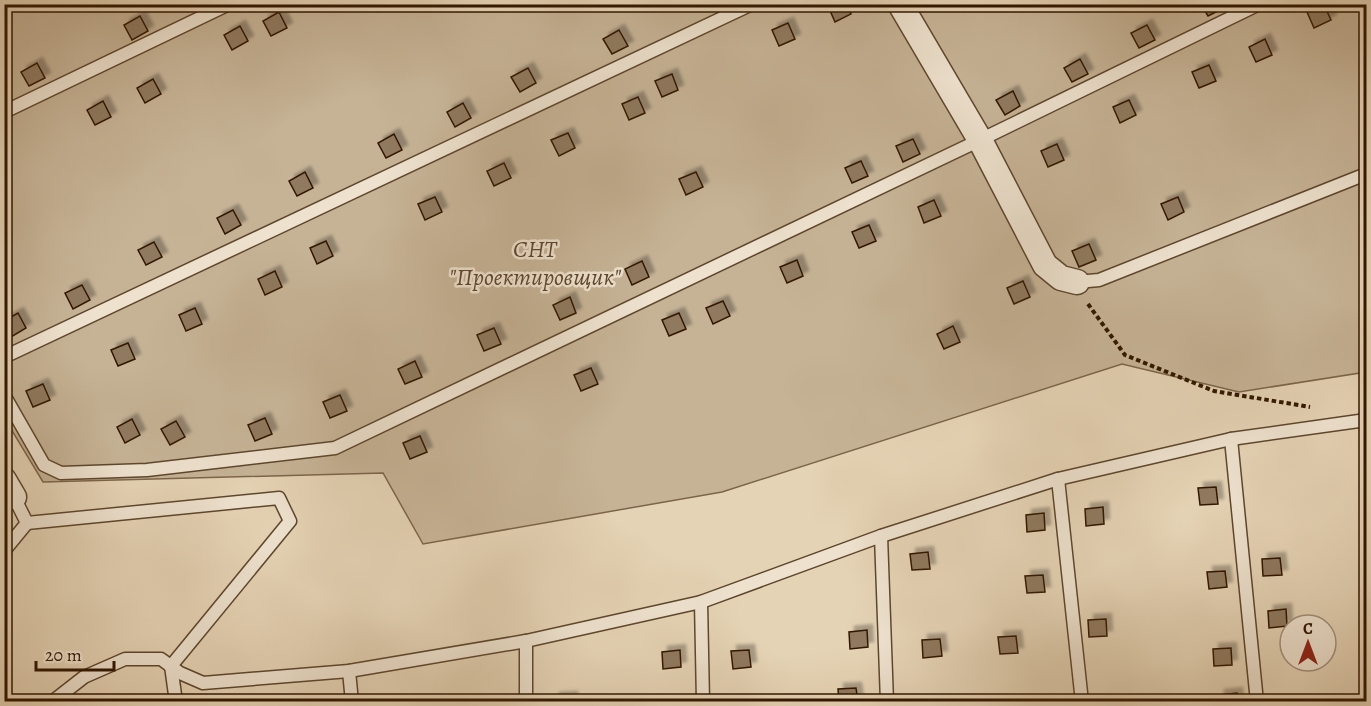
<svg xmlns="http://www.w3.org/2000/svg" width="1371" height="706" viewBox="0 0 1371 706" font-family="Alegreya,serif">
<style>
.green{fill:#c6b396;stroke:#7c654b;stroke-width:1.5}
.building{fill:#8f795e;stroke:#311700;stroke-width:1.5;filter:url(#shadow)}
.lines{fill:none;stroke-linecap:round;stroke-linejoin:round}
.lane-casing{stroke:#5e462d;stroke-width:15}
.street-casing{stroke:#5e462d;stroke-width:27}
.path{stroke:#311700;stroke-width:4;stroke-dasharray:4.5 3;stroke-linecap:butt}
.lane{stroke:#eee2cf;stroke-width:12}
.street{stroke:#eee2cf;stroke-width:24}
.labels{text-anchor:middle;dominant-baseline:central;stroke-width:5;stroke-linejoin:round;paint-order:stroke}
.park-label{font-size:24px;font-style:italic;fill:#5e462d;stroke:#eee2cf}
</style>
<defs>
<filter id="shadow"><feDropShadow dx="5.5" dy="-5.5" stdDeviation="1.5" flood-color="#0004"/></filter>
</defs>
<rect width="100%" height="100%" fill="#e5d3b5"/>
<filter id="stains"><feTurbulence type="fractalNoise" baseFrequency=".00333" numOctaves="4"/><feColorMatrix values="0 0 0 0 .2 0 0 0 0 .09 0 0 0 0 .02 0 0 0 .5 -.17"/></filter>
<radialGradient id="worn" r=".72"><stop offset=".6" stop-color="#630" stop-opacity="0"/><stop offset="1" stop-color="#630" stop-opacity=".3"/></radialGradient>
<path class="green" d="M5 5H1366V372L1239 392 1122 364 722 492 423 544 383 473 43 482 5 419Z"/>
<g class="building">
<path d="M831 4H847L851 14 835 22 828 6Z"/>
<path d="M1201 4H1222L1224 8 1208 16Z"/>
<path d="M1324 5 1331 20 1314 28 1307 12Z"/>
<path d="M279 12 287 28 271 36 263 21Z"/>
<path d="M140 16 148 31 132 40 124 25Z"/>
<path d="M788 23 795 39 779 46 772 30Z"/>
<path d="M1147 25 1155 40 1139 48 1131 33Z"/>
<path d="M240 26 248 41 232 50 224 35Z"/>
<path d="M619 30 628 46 612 54 603 39Z"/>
<path d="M1265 39 1272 55 1256 62 1249 47Z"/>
<path d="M1080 59 1088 74 1072 82 1064 68Z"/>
<path d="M37 63 45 78 29 86 21 72Z"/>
<path d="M1209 65 1216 81 1199 88 1192 72Z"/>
<path d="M528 68 536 83 520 92 511 77Z"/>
<path d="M672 74 678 90 662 97 655 81Z"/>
<path d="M153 79 161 94 145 103 137 88Z"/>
<path d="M1013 91 1020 106 1005 115 996 100Z"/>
<path d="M638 97 645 113 629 120 622 104Z"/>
<path d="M1129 100 1136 115 1120 123 1113 107Z"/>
<path d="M103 101 111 117 95 125 87 110Z"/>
<path d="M463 103 471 118 455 127 447 112Z"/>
<path d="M568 133 575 148 559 156 551 140Z"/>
<path d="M394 134 402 150 386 158 378 143Z"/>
<path d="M913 139 920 154 903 162 896 146Z"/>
<path d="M1057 144 1064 160 1048 167 1041 151Z"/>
<path d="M861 161 868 176 852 183 845 168Z"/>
<path d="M504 163 511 178 494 186 487 171Z"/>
<path d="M305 172 313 188 297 196 289 181Z"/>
<path d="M696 172 703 187 686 195 679 179Z"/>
<path d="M435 197 442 212 425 220 418 204Z"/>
<path d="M1178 197 1184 212 1168 220 1161 204Z"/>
<path d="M934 200 941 216 924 223 918 207Z"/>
<path d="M233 210 241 225 225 234 217 218Z"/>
<path d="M869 225 876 241 859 248 852 232Z"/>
<path d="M326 241 333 256 317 264 310 248Z"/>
<path d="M154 242 162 257 146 265 138 250Z"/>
<path d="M1089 244 1096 260 1079 267 1072 251Z"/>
<path d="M797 260 803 276 787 283 780 267Z"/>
<path d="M642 261 649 277 632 285 625 269Z"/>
<path d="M275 271 282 287 265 295 258 279Z"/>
<path d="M1023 281 1030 297 1014 304 1007 288Z"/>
<path d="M82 285 90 300 73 309 65 293Z"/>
<path d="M570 297 576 313 560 320 553 305Z"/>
<path d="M723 301 730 316 713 324 706 308Z"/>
<path d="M195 308 202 324 186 331 179 315Z"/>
<path d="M18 313 26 328 11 337 4 326V321Z"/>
<path d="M679 313 686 329 669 336 662 320Z"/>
<path d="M953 326 960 342 944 349 937 334Z"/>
<path d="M494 328 501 344 484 351 477 335Z"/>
<path d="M128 343 135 359 118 366 111 350Z"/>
<path d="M415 361 422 377 405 384 398 369Z"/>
<path d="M591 368 598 384 581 391 574 375Z"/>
<path d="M43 384 50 400 33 407 26 391Z"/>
<path d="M340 395 347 411 330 418 323 402Z"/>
<path d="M265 418 272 434 255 441 248 425Z"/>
<path d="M132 419 140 435 125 443 117 427Z"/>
<path d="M176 421 185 437 170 445 161 429Z"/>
<path d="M420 436 427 452 410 459 403 443Z"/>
<path d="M1216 487 1218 504 1200 505 1198 488Z"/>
<path d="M1103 507 1104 524 1086 526 1085 509Z"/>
<path d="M1044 513 1045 530 1027 532 1026 515Z"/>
<path d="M928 552 930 569 912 570 910 554Z"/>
<path d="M1280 558 1282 575 1263 576 1262 559Z"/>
<path d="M1225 571 1227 587 1209 589 1207 572Z"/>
<path d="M1043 575 1045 592 1027 593 1025 576Z"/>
<path d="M1286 609 1287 626 1269 628 1268 611Z"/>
<path d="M1106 619 1107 636 1089 637 1088 620Z"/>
<path d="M867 630 868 647 850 649 849 632Z"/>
<path d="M1016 636 1018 653 1000 654 998 637Z"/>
<path d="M940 639 942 656 923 658 922 640Z"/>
<path d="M1231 648 1232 665 1214 666 1213 649Z"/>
<path d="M680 650 681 667 663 669 662 652Z"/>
<path d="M749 650 751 667 733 669 731 651Z"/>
<path d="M856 688 858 702H839L838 689Z"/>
<path d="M1237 693 1238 702H1219V695Z"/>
<path d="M572 697 573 702H554V698Z"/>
</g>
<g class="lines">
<defs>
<g id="lane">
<path d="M4 112 229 4"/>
<path d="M1077 282 1099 280 1366 174"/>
<path d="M4 357 752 4"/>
<path d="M4 395 44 465 61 473 147 470 335 448 980 140 1259 4"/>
<path d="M1231 439 1257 702"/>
<path d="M1058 479 1082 702"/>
<path d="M14 497 27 523 279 498 290 521 171 666 176 702"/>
<path d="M881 536 887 702"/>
<path d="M4 551 27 523"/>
<path d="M701 602 703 702"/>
<path d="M526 641V702"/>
<path d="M349 671 352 702"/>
<path d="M52 702 84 677 125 659H161L180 673 203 683 349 671 526 641 701 602 881 536 1058 479 1231 439 1366 420"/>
</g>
<g id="street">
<path d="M900 4 980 140 1045 265 1061 278 1077 282"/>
<path d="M4 480 14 497"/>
</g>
</defs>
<use href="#lane" class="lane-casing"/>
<use href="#street" class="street-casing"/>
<path class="path" d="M1088 304 1125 355 1214 391 1310 407"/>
<use href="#lane" class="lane"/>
<use href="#street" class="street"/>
</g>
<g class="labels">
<g class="park-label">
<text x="535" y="249">СНТ<tspan x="535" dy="28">"Проектировщик"</tspan></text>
</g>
</g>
<rect width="1371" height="706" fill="none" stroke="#e5d3b5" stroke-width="24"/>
<rect x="6" y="6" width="1359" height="694" fill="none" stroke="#311700" stroke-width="3"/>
<rect x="12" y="12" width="1347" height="682" fill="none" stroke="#311700" stroke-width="1.5"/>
<g transform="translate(1308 643)"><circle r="28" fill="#eee2cf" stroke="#a2917c" stroke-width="1.5"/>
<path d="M0-4.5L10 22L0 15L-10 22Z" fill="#8f2418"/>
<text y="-9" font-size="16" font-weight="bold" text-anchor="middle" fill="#311700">С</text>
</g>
<path d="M36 661v9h78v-9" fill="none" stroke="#311700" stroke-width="3"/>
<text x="45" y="661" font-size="18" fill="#311700" stroke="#eee2cf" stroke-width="4.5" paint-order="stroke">20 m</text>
<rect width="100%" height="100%" filter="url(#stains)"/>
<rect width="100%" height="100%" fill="url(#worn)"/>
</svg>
